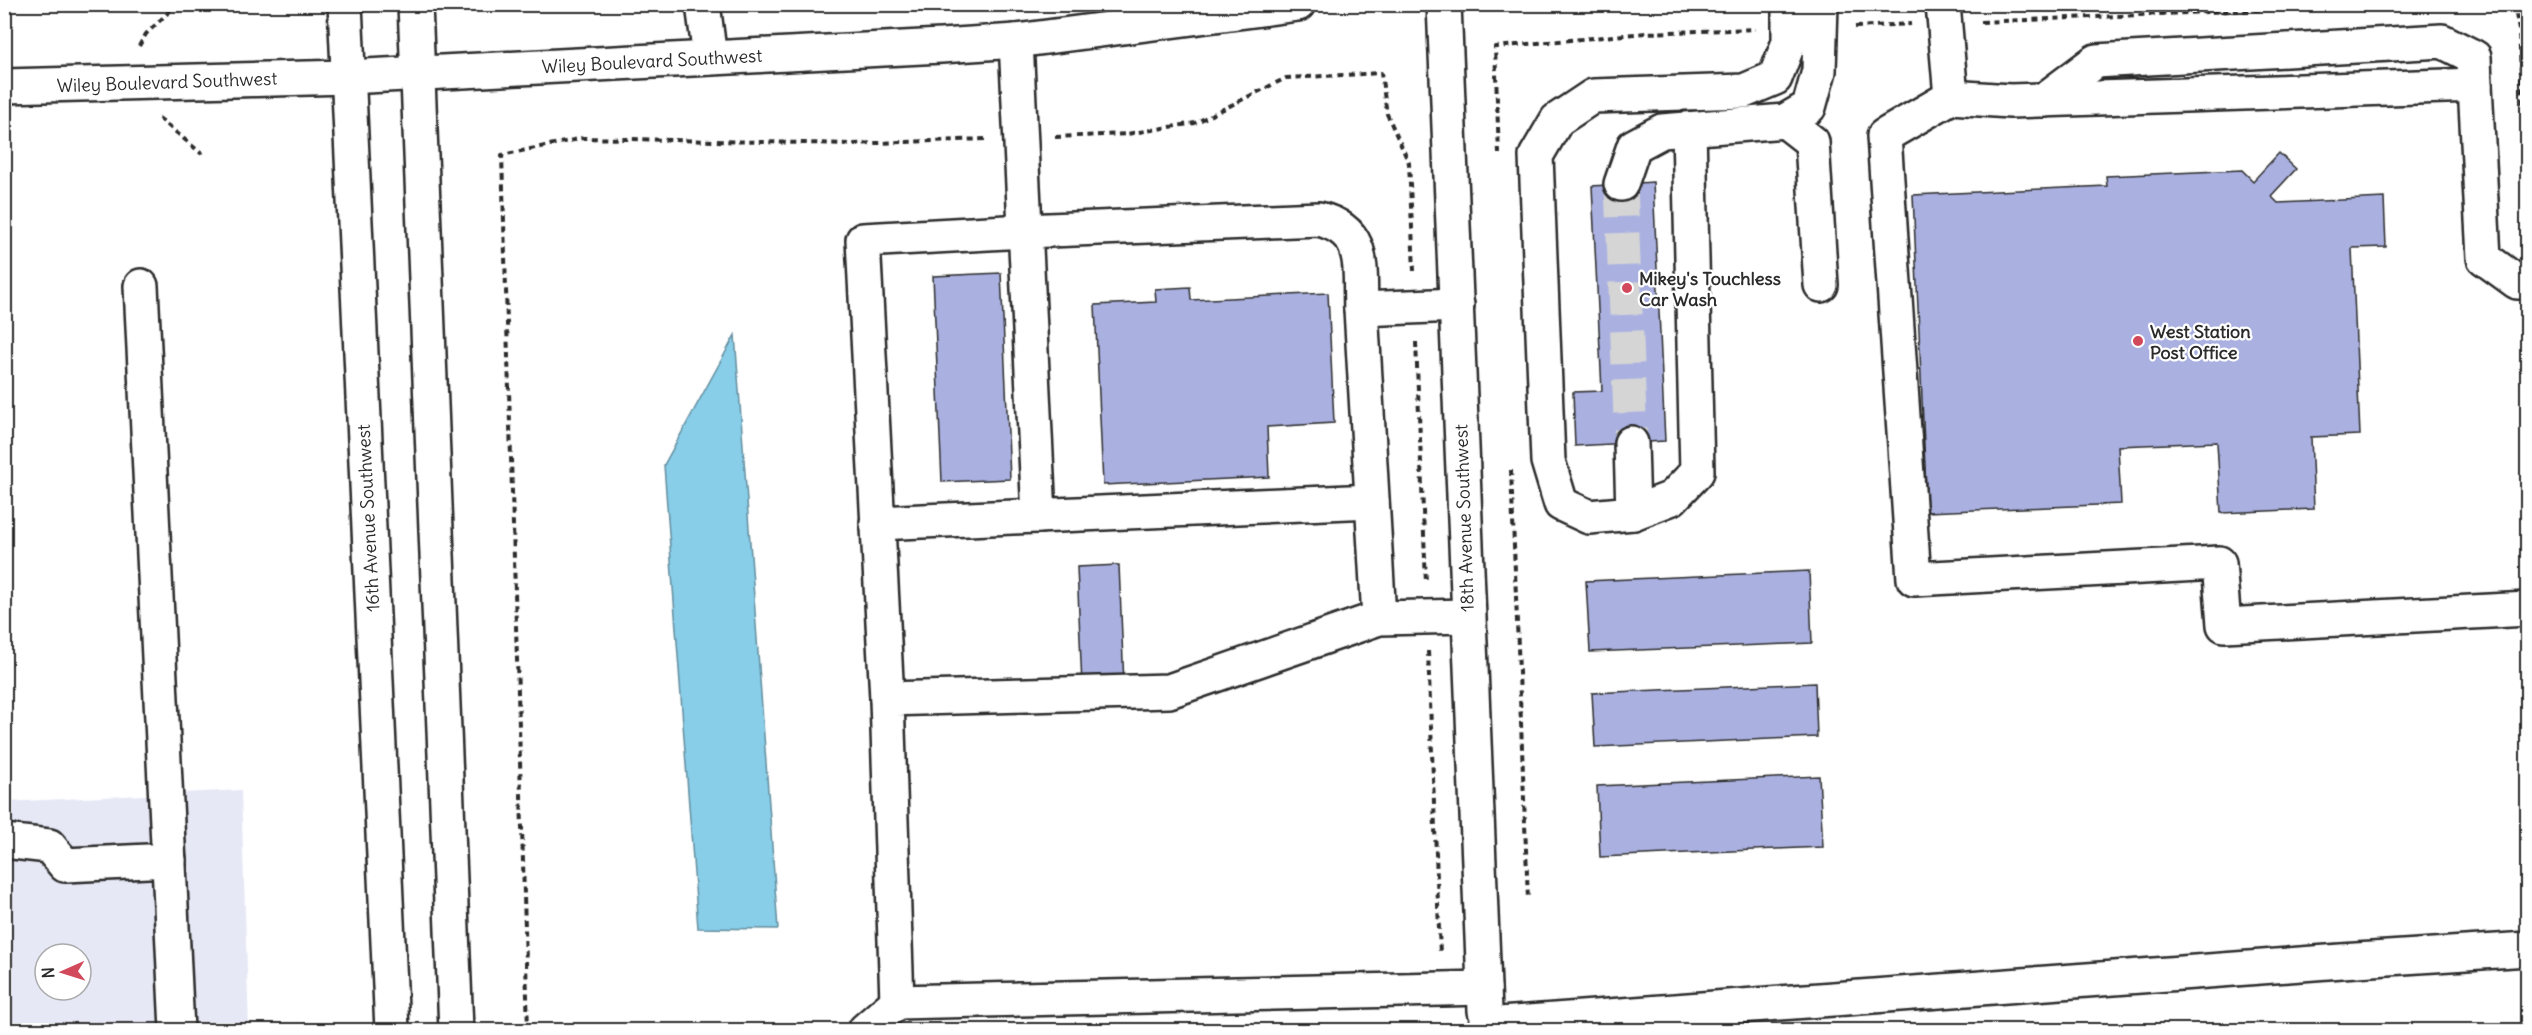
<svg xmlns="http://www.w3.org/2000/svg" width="2532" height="1035" viewBox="0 0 2532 1035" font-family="Delius,sans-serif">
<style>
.built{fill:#e6e8f6;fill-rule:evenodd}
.water{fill:#88cee9;stroke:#638d9d;stroke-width:1.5}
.building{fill:#aab1e1;stroke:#2b2b2b;stroke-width:1.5}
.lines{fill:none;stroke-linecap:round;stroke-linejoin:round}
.minor-tunnel{stroke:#d5d5d5;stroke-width:33;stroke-dasharray:33 16;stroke-linecap:butt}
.minor-casing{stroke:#2b2b2b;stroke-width:38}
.major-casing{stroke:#2b2b2b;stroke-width:38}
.path{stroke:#2b2b2b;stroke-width:4;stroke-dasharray:6 4.5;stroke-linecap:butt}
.minor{stroke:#fff;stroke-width:33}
.major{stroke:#fff;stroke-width:33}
.poi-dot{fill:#d1495b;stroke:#fff;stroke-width:2}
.labels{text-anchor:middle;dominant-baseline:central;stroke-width:4.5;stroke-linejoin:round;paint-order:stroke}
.street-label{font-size:18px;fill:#2b2b2b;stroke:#fff}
.poi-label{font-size:18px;font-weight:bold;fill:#2b2b2b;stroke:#fff;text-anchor:start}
</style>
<rect width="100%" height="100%" fill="#fff"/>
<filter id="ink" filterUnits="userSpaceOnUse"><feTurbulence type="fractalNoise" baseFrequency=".0167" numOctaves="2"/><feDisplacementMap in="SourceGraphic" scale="12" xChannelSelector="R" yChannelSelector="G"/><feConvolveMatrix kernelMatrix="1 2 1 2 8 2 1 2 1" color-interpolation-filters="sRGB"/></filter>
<g filter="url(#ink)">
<path class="built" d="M241 790 249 1030H5V802ZM45 954H81V990H45Z"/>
<path class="water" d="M735 335 778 929 698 928 664 465Z"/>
<g class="building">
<path d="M2279 153 2296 169 2271 196 2278 203 2384 198 2386 247 2352 248 2360 435 2311 437 2314 509 2221 513 2217 442 2118 446 2121 504 1927 512 1913 195 2107 186 2106 176 2242 170 2253 181Z"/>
<path d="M1653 182 1665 441 1575 446 1573 392 1602 391 1592 186Z"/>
<path d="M1001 273 1010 479 942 482 933 276Z"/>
<path d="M1190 287 1191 300 1328 293 1334 423 1267 427 1269 477 1103 485 1095 305 1156 302 1155 289Z"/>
<path d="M1119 565 1124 685 1082 686 1077 567Z"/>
<path d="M1809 571 1812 643 1590 652 1586 581Z"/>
<path d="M1815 683 1817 737 1595 747 1592 693Z"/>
<path d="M1819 776 1823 847 1600 857 1597 786Z"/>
<path d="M4 857 10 1030H4Z"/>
</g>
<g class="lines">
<path class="minor-tunnel" d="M1621 184 1631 443"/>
<defs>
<g id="minor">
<path d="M703 4 710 58"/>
<path d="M1444 4 1485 1011"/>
<path d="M1943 4 1951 97"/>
<path d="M1016 41 1039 516"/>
<path d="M4 86 347 77 941 46 1016 41 1298 4"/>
<path d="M2044 100 2096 61 2442 41 2474 57 2475 85"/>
<path d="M1785 121 1812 142 1821 285"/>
<path d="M1621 184 1634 146 1662 131 1785 121 1809 107 1819 71 1821 4"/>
<path d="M2528 282H2517L2484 258 2475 85 2010 101 1951 97 1884 136 1914 579 2219 563 2224 625 2528 609"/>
<path d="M141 286 177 1030"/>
<path d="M1361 309 1379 618"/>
<path d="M1631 443 1633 513 1589 517 1561 504 1548 461 1536 156 1557 120 1593 96 1744 91 1775 78 1789 42V4"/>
<path d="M1633 513 1672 498 1697 472 1689 129"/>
<path d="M877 523 1372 501"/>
<path d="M1468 616 1379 618 1169 691 887 699 897 1002 1484 988"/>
<path d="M887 699 863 240 1025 231 1319 219C1368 231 1359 268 1361 309L1457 305"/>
<path d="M4 841 49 846 65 865 169 860"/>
<path d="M1486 1025 2341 961 2528 949"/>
<path d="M865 1030 897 1002"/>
</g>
<g id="major">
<path d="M345 4 392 1030"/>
<path d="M415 4 456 1030"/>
</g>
</defs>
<use href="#minor" class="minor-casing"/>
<use href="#major" class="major-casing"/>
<g class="path">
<path d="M2514 4 2519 30 2528 214"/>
<path d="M1981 22 2388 4"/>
<path d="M1855 27 1911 24"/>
<path d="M139 46 146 34 177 4"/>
<path d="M159 118 202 154"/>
<path d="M1055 137 1127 134 1195 123 1286 78 1381 73 1387 114 1409 163 1414 271"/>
<path d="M1499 154 1495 47 1646 33 1755 29"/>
<path d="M1416 342 1426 583"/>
<path d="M1511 470 1528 900"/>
<path d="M1428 651 1440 955"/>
<path d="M528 1030 502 155 583 138 850 144 985 139"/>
</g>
<use href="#minor" class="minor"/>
<use href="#major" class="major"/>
</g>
</g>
<g class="poi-dot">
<circle cx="1627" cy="288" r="6"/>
<circle cx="2138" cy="341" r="6"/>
</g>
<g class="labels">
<g class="street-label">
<text transform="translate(652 61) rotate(-3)">Wiley Boulevard Southwest</text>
<text transform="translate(167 82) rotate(-2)">Wiley Boulevard Southwest</text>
<text transform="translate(368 518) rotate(-93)">16th Avenue Southwest</text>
<text transform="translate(1464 518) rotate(-92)">18th Avenue Southwest</text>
</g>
<g class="poi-label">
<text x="1639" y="278">Mikey's Touchless<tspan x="1639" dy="21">Car Wash</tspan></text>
<text x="2150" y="331">West Station<tspan x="2150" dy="21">Post Office</tspan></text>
</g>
</g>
<rect width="2532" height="1035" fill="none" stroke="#fff" stroke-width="24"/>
<rect x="12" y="12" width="2508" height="1011" fill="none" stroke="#2b2b2b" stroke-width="2" filter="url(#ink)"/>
<g transform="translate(63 972) rotate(267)"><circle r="28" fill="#ffffff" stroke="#aaaaaa" stroke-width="1.5"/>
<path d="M0-4.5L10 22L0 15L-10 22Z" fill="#d1495b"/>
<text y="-9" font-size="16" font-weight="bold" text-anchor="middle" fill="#2b2b2b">N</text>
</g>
</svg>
